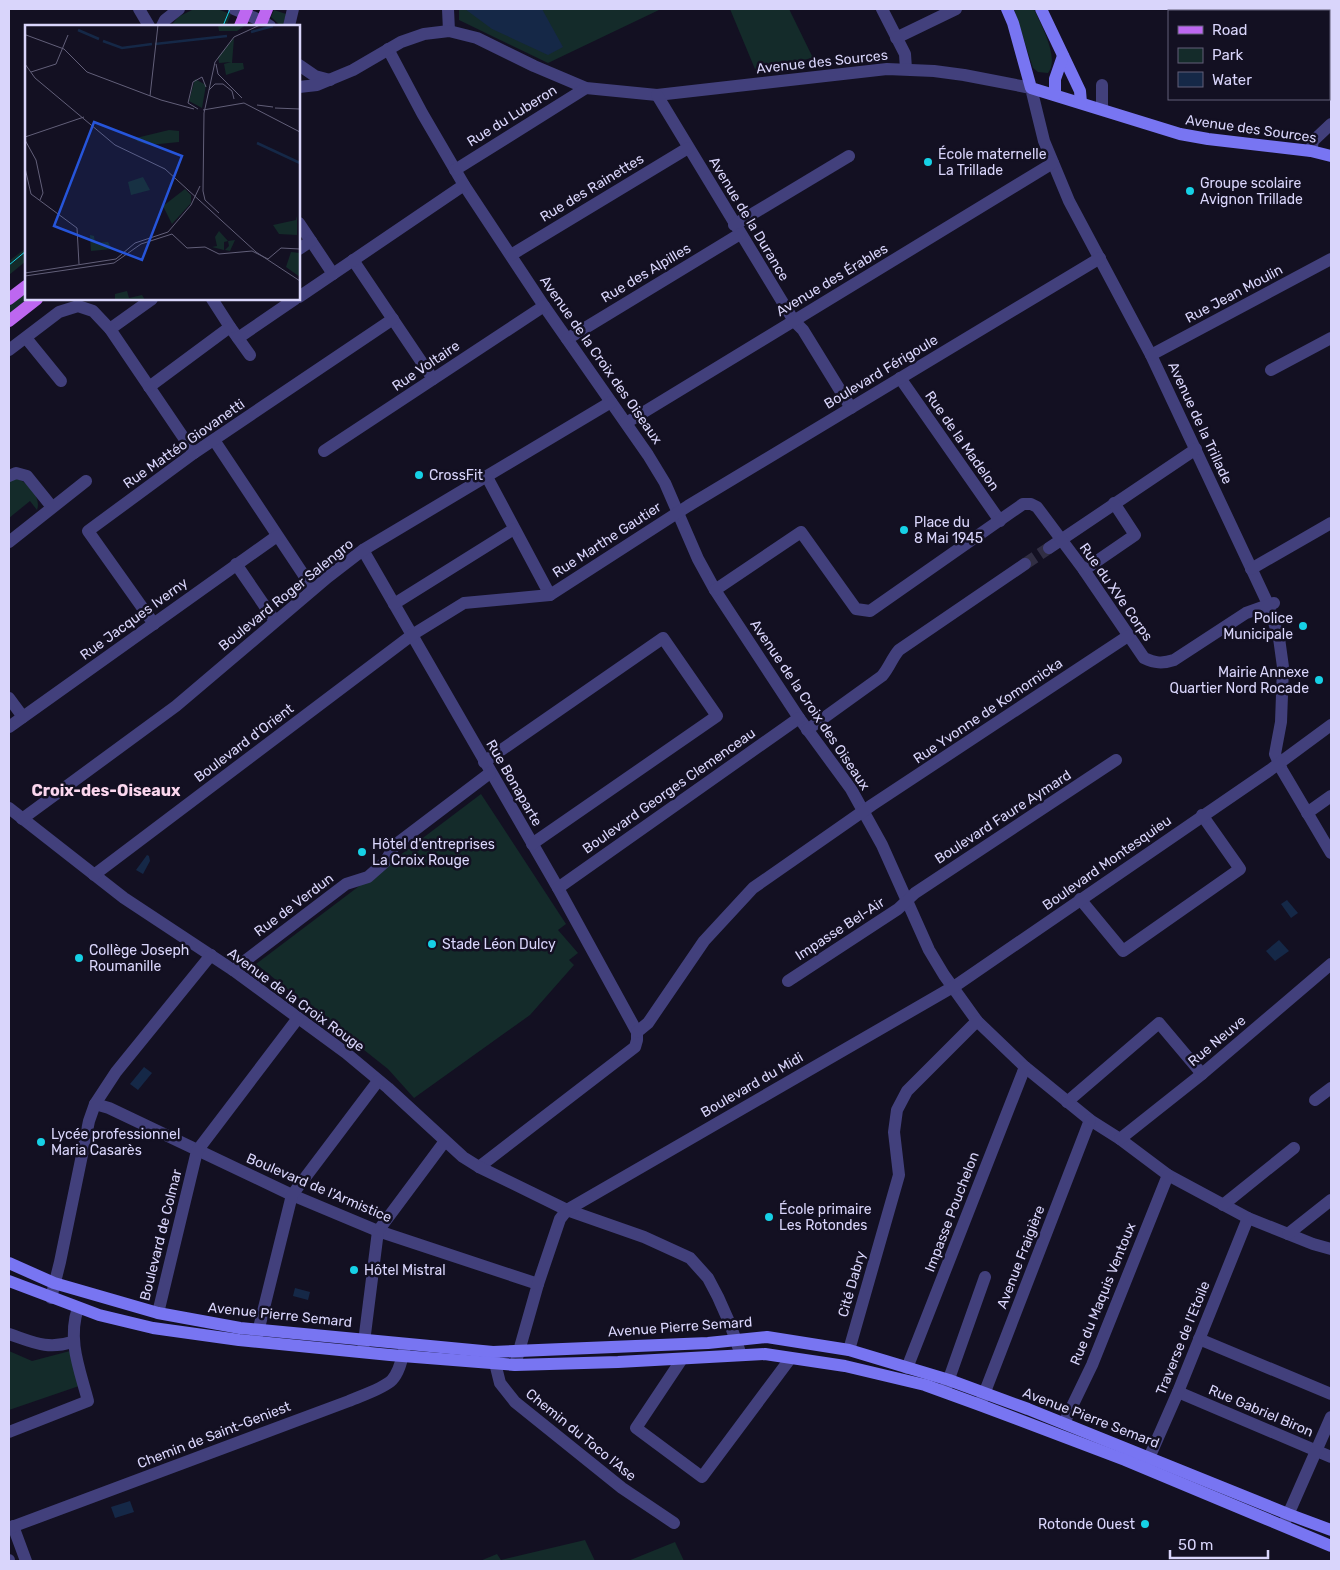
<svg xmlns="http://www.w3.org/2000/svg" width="1340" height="1570" viewBox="0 0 1340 1570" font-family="Rubik,sans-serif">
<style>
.green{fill:#142b2a}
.water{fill:#152847}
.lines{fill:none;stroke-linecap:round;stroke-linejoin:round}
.street-tunnel{stroke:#312e43;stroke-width:12;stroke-dasharray:12 6;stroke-linecap:butt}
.street{stroke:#42407c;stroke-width:12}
.secondary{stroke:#7875f2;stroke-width:12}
.primary{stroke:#bd67f0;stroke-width:12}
.tram{stroke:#16d1e6;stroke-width:1}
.poi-dot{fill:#16d1e6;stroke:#131022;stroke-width:2}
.labels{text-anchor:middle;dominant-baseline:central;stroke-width:5;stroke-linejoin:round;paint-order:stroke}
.street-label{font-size:14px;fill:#d9d5fb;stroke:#131022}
.poi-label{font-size:14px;fill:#d9d5fb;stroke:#131022;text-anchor:start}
.quarter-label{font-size:16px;font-weight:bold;fill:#fbd7ee;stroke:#131022}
.inset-river{fill:none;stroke:#152847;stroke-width:2.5}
.inset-road{fill:none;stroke:#625f79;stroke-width:1}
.view{fill:#2655da;fill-opacity:0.15;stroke:#2655da;stroke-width:2.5}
.inset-edge{fill:none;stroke:#d9d5fb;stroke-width:2.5}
</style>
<rect width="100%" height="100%" fill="#131022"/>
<g class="green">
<path d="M194 9H217L231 14 226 26H171L178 17Z"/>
<path d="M459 9H661L548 63 459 20Z"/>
<path d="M730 9H789L813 58 755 69Z"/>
<path d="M1014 9H1034C1041 25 1060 58 1048 73L1038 72 1033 68Z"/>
<path d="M274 10 286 14 283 26H281L271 17Z"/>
<path d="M26 248V261L9 275V261Z"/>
<path d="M26 291V299H28L9 314V305Z"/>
<path d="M15 478C27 481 42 497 37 510L30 501 9 518V481Z"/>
<path d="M481 794 566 924 558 930 578 953 569 960 574 965 530 1015 414 1098 388 1069 256 964Z"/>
<path d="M9 1351 32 1361 70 1351 79 1386 9 1410Z"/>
<path d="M585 1540 595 1561H480L497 1554 501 1560Z"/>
<path d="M675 1542 684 1561H628Z"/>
</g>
<g class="water">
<path d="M465 9H542L563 47 548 55 492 29Z"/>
<path d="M147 855 149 856 150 861 143 874 136 870Z"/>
<path d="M1287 900 1298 913 1291 918 1281 904Z"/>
<path d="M1279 940 1289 951 1275 961 1266 951Z"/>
<path d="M144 1067 152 1073 138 1090 130 1084Z"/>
<path d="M295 1288 310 1292 308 1300 293 1296Z"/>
<path d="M130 1501 134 1512 115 1518 111 1507Z"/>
</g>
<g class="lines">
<path class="street-tunnel" d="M1025 564 1049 548"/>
<g class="street">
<path d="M139 9 149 26"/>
<path d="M234 9 262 21 270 26"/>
<path d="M448 9 449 31"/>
<path d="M882 9 905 54 906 69"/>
<path d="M162 26 165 20 179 9"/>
<path d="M289 26 293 9"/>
<path d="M896 38 956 9"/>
<path d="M388 49 422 113 464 185 544 306 648 455 665 483 698 559 715 590 799 718 851 789 882 845 929 950 944 975 977 1021 1025 1067 1090 1120 1120 1139 1168 1175 1248 1218 1313 1244 1331 1249"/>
<path d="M299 65 315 76 330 80"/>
<path d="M1102 85V109"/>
<path d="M299 87 317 85 353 70 401 42 424 34 449 31 477 38 534 66 586 88 657 95 887 69 934 71 964 75 1031 88 1044 141 1069 201 1151 355 1268 604 1279 638 1283 667 1281 722 1275 754 1282 770 1331 853"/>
<path d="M657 95 794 321 803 330 851 408"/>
<path d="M1311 151 1313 141 1331 124"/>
<path d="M455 170 586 88"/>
<path d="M299 223 333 274"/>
<path d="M734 225 849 156"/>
<path d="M299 249 311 241"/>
<path d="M511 255 688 148"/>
<path d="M353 260 433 379"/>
<path d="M299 297 464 185"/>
<path d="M212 299 230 327 250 355"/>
<path d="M110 329 152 299"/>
<path d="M26 338 61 381"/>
<path d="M238 338 295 299"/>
<path d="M567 339 740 234"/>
<path d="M9 350 59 312 78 306 93 311 110 329 194 453"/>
<path d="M1151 355 1331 259"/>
<path d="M1271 370 1331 338"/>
<path d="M900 378 1000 521"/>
<path d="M149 387 230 327"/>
<path d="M626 423 1053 163"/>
<path d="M214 440 313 589"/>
<path d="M324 451 544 306"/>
<path d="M9 476 16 473 27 476 52 507"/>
<path d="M487 477 550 595"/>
<path d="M9 542 86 481"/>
<path d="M1049 548 1196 449"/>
<path d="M363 550 558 888 637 1032V1040L635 1047 479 1167"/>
<path d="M236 564 275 621"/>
<path d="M1251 569 1331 523"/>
<path d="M1084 570 1135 535 1114 503"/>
<path d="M715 590 801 532 856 609 870 611 1023 504H1031L1037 507 1084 570 1144 658C1155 663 1162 664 1174 660L1246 613 1274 603"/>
<path d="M394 604 514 529"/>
<path d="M154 624 88 531 194 453 393 319"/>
<path d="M9 698 23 717"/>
<path d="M9 727 277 536"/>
<path d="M807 730 882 676C889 668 892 658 899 650L1025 564"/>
<path d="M484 762 663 638 717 716 532 844"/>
<path d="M9 808 124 898 233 970 346 1053 388 1088 463 1157 479 1167 567 1210 644 1237 690 1258 708 1278 718 1297 730 1324 741 1355"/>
<path d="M1307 813 1331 796"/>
<path d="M22 819 176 706 328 577 363 550 611 402"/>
<path d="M94 875 412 635 464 603 550 595 688 506 1100 258"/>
<path d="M558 888 799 718"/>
<path d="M1080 899 1123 951 1240 869 1202 815"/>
<path d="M233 970 346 884 368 877 385 862 395 845 490 773"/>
<path d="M788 981 898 909 915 893 1116 760"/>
<path d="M637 1032 648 1023 704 941 753 888 872 805 1128 636"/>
<path d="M1315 1100 1331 1088"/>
<path d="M1067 1102 1159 1023 1202 1074"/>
<path d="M95 1104 109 1108 292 1195 378 1231 538 1284"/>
<path d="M1120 1139 1202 1074 1331 964"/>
<path d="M1223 1205 1294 1148"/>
<path d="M1288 1234 1331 1200"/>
<path d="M51 1298 60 1262 89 1121 95 1104 116 1072 211 955"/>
<path d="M158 1313 197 1151 298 1018"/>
<path d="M9 1334C33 1342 47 1350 72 1342"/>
<path d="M1199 1339 1331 1394"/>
<path d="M256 1340 292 1195 378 1081"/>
<path d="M363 1350 378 1231 445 1141"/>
<path d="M849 1350 899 1175 894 1132 897 1110 907 1091 977 1021"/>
<path d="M493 1355 500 1383 515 1402 622 1488 674 1523"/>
<path d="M682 1359 636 1428 702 1477 790 1359"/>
<path d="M515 1365 538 1284 560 1219 567 1210 958 984 1270 770 1331 725"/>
<path d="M907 1368 1025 1067"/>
<path d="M945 1390 985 1277"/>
<path d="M1178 1392 1331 1457"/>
<path d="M981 1402 1090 1120"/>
<path d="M1064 1423 1092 1365 1168 1175"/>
<path d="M9 1432 88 1401C80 1370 67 1340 78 1308"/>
<path d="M1145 1467 1178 1392 1248 1218"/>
<path d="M1284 1524 1331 1417"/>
<path d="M13 1526 26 1561"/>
<path d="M9 1528 349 1401C360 1396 383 1389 392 1380 400 1371 402 1358 405 1347"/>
<path d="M9 1560V1561"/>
</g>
<g class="secondary">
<path d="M1007 9 1013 23 1031 88 1180 134 1208 139 1311 151 1331 156"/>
<path d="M1041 9 1080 91 1081 103"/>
<path d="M1055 95V79L1063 56"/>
<path d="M9 1263 54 1283 158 1313 240 1328 493 1352 708 1343 767 1337 849 1350 949 1380 1028 1409 1288 1514 1331 1530"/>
<path d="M9 1281 99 1315 153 1328 239 1340 390 1355 515 1365 618 1362 765 1354 845 1366 925 1385 980 1405 1125 1460 1331 1546"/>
</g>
<g class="primary">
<path d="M240 26 247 9"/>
<path d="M260 26 267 9"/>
<path d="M9 299 26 286"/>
<path d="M9 321 37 299"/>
</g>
<g class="tram">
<path d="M223 26 230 9"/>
<path d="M9 265 26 251"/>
</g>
</g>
<g class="poi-dot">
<circle cx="928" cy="162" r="5"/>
<circle cx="1190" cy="191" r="5"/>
<circle cx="419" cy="475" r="5"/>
<circle cx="904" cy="530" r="5"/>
<circle cx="1303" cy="626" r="5"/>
<circle cx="1319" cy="680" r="5"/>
<circle cx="362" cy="852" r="5"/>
<circle cx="432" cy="944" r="5"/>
<circle cx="79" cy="958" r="5"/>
<circle cx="41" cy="1142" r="5"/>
<circle cx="769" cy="1217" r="5"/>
<circle cx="354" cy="1270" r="5"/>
<circle cx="1145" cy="1524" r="5"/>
</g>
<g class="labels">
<g class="street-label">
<text transform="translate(822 62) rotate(-6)">Avenue des Sources</text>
<text transform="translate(512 116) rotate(-32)">Rue du Luberon</text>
<text transform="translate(1251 129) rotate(8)">Avenue des Sources</text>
<text transform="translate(592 188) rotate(-31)">Rue des Rainettes</text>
<text transform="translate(749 219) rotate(59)">Avenue de la Durance</text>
<text transform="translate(646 273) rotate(-31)">Rue des Alpilles</text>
<text transform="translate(832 280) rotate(-31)">Avenue des Érables</text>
<text transform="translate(1234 294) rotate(-28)">Rue Jean Moulin</text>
<text transform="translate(601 360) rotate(55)">Avenue de la Croix des Oiseaux</text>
<text transform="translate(426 366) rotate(-34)">Rue Voltaire</text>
<text transform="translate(881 372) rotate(-31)">Boulevard Férigoule</text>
<text transform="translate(1200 423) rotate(65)">Avenue de la Trillade</text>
<text transform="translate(962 441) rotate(55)">Rue de la Madelon</text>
<text transform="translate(184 444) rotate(-35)">Rue Mattéo Giovanetti</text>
<text transform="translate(607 540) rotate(-33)">Rue Marthe Gautier</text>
<text transform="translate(1116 592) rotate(55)">Rue du XVe Corps</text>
<text transform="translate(286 595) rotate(-39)">Boulevard Roger Salengro</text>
<text transform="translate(134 619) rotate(-36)">Rue Jacques Iverny</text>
<text transform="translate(810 705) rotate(56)">Avenue de la Croix des Oiseaux</text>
<text transform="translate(988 711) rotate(-34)">Rue Yvonne de Komornicka</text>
<text transform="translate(244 743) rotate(-37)">Boulevard d'Orient</text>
<text transform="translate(514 783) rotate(60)">Rue Bonaparte</text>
<text transform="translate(669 791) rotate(-35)">Boulevard Georges Clemenceau</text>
<text transform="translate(1003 817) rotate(-33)">Boulevard Faure Aymard</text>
<text transform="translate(1107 863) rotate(-35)">Boulevard Montesquieu</text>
<text transform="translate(294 905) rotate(-37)">Rue de Verdun</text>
<text transform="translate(840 929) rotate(-33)">Impasse Bel-Air</text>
<text transform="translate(296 1000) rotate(36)">Avenue de la Croix Rouge</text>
<text transform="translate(1217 1041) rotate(-40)">Rue Neuve</text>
<text transform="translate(752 1085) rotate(-30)">Boulevard du Midi</text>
<text transform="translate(319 1188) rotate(23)">Boulevard de l'Armistice</text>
<text transform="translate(952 1212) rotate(-69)">Impasse Pouchelon</text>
<text transform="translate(161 1235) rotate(-76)">Boulevard de Colmar</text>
<text transform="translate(1021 1257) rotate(-69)">Avenue Fraigière</text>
<text transform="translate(852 1284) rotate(-74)">Cité Dabry</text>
<text transform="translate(1103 1294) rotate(-68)">Rue du Maquis Ventoux</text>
<text transform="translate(280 1315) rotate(6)">Avenue Pierre Semard</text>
<text transform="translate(680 1327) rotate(-4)">Avenue Pierre Semard</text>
<text transform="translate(1183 1338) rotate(-68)">Traverse de l'Etoile</text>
<text transform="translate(1261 1411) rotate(23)">Rue Gabriel Biron</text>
<text transform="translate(1091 1418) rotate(21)">Avenue Pierre Semard</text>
<text transform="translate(214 1435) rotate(-21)">Chemin de Saint-Geniest</text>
<text transform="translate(581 1435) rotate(39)">Chemin du Toco l'Ase</text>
</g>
<g class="poi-label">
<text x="938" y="154">École maternelle<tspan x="938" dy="16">La Trillade</tspan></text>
<text x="1200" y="183">Groupe scolaire<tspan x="1200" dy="16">Avignon Trillade</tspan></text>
<text x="429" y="475">CrossFit</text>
<text x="914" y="522">Place du<tspan x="914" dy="16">8 Mai 1945</tspan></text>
<text x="1293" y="618" text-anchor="end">Police<tspan x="1293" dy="16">Municipale</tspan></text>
<text x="1309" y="672" text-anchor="end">Mairie Annexe<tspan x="1309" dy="16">Quartier Nord Rocade</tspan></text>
<text x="372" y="844">Hôtel d'entreprises<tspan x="372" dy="16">La Croix Rouge</tspan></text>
<text x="442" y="944">Stade Léon Dulcy</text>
<text x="89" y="950">Collège Joseph<tspan x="89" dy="16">Roumanille</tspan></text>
<text x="51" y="1134">Lycée professionnel<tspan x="51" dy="16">Maria Casarès</tspan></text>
<text x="779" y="1209">École primaire<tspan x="779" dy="16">Les Rotondes</tspan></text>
<text x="364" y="1270">Hôtel Mistral</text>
<text x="1135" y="1524" text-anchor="end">Rotonde Ouest</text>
</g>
<g class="quarter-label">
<text x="106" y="790">Croix-des-Oiseaux</text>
</g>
</g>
<g transform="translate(25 25)">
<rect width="275" height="275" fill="#131022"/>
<path d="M193 0H221L212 6H194ZM209 13 207 38H218L219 44 201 50 199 39 206 37 194 38 193 32ZM170 54 181 60 177 83 164 76ZM144 105 154 106V117L124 120 112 116 111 113ZM118 152 125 165 106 170 103 157ZM160 164 166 170V178L147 199 138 181ZM272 191V210L254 209 248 200 271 195ZM194 206 203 216 210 215 205 226 200 225 204 221 203 216 199 217V225L187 222 192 221 190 212ZM65 210 69 211 70 218 83 217 87 224 66 226ZM266 227 275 228V252L261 242ZM102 266 104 273 117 270 120 275H90V269Z" fill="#142b2a"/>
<path class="inset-river" d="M53 5 74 14M226 7 248 1M78 16 97 23 127 19M130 19 202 11M232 118 275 138"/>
<path class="inset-road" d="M1 10 39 24 62 47 136 75 169 84M0 39 10 53 90 120 140 144 231 227 275 256M31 39 43 10M191 39 193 49 217 73M6 47 31 39M184 65 190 59H198L207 66 209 74M125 71 133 0M232 80 248 82M250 83 275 84M173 84 163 78 168 57 177 52 181 62M178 85 219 78 275 107M0 112 59 92M0 115 11 135 18 168 15 175M0 143 6 169 52 203 54 239M178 166 180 175 194 188M178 166 179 88 190 37 209 12 235 0M0 248 91 234 110 218 143 207 166 180 175 161M0 251 89 238 116 219 147 209 162 223 180 222 194 229 227 226 243 234 256 223 275 224"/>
<path class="view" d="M69 97 157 131 117 235 29 201Z"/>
<rect width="275" height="275" class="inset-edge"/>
</g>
<rect width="1340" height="1570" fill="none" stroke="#d9d5fb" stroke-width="20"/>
<rect x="1168" y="10" width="162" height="90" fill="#131022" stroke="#625f79"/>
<rect x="1178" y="26" width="25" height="8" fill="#bd67f0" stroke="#625f79"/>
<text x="1212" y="35" font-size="15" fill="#d9d5fb">Road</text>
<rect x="1178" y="48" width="25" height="15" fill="#142b2a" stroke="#625f79"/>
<text x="1212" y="60" font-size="15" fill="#d9d5fb">Park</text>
<rect x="1178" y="72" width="25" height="15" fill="#152847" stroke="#625f79"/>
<text x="1212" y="85" font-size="15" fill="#d9d5fb">Water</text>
<path d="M1170 1550v8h98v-8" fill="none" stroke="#d9d5fb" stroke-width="2.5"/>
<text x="1178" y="1550" font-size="15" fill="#d9d5fb" stroke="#131022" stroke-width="4" paint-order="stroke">50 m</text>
</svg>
